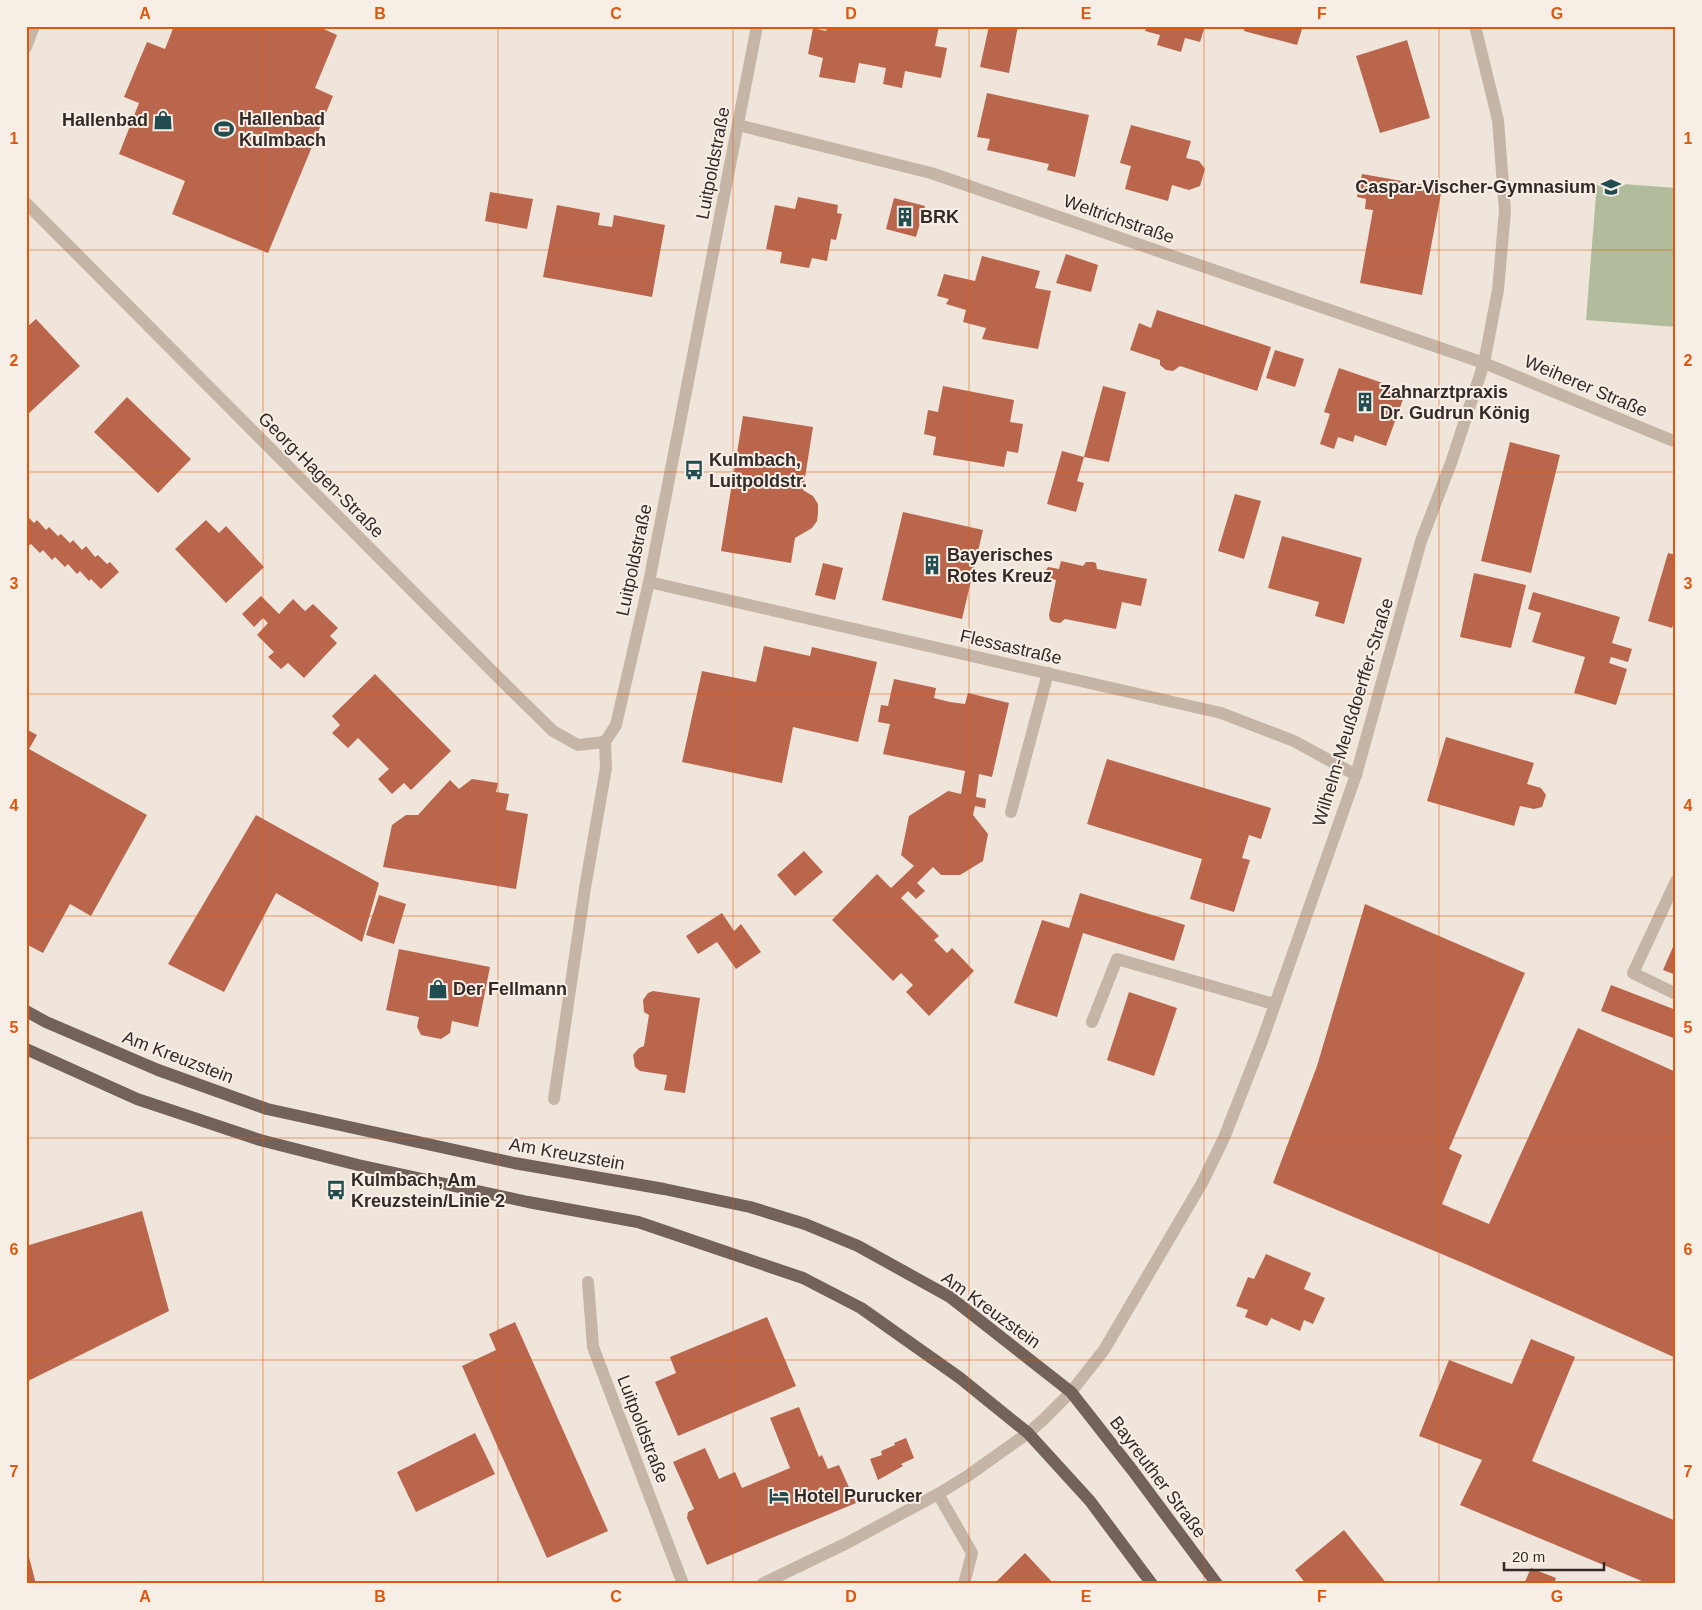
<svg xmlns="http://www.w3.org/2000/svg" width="1702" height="1610" viewBox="0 0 1702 1610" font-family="Helvetica,sans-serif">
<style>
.green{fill:#b1bc9c}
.building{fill:#ba664c}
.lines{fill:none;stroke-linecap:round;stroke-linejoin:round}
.minor{stroke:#c5b5a7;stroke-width:12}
.major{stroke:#736259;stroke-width:12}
.grid{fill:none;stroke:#df570d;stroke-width:1;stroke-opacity:0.55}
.labels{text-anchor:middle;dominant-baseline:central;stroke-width:4;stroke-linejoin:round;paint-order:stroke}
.poi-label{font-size:18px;font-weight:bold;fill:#332a27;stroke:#f7efe6;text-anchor:start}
.street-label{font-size:18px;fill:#332a27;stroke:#f7efe6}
.neatline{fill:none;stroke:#df570d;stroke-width:2}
.grid-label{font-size:16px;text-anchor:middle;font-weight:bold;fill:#df570d}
</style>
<rect width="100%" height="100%" fill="#efe5da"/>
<path class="green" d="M1597 182 1676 188V327L1586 320Z"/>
<g class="building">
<path d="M174 26H317L337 35 315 88 333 96 268 253 172 214 185 181 119 154 139 103 124 97 147 42 165 49Z"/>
<path d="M827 26H939L935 46 947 48 941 78 905 71 902 88 883 84 886 68 859 63 855 83 819 77 823 58 808 54 813 28 826 31Z"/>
<path d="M989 26H1018L1009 73 980 67Z"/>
<path d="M1147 26H1205L1200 42 1185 38 1181 52 1157 45 1160 35 1145 31Z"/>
<path d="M1245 26H1303L1297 45 1244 31Z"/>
<path d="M1407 40 1430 118 1380 133 1356 56Z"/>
<path d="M987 93 1089 115 1075 177 1047 170 1049 164 987 150 990 139 977 137Z"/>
<path d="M1131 125 1191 141 1186 158 1199 161 1205 169 1200 186 1189 190 1172 185 1168 201 1125 189 1131 166 1120 163Z"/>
<path d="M1362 174 1442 188 1422 295 1360 283 1373 210 1365 209 1366 199 1357 197Z"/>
<path d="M490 192 533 199 527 229 485 221Z"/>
<path d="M798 197 838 205 837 213 842 214 836 240 831 239 827 261 812 258 809 268 780 263 782 252 766 249 775 205 795 209Z"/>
<path d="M894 198 925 206 916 237 886 229Z"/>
<path d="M557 205 600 213 598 225 612 227 614 215 665 225 652 297 543 277Z"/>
<path d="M1066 254 1098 265 1091 292 1056 283Z"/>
<path d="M982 256 1040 271 1035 288 1051 291 1038 349 982 339 986 328 963 322 966 310 946 304 949 299 937 296 944 274 975 281Z"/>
<path d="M1157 310 1271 347 1257 391 1180 366 1173 371 1166 370 1160 365V360L1130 350 1139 323 1151 328Z"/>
<path d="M36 319 80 366 27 415 26 328Z"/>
<path d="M1275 350 1304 359 1295 387 1266 378Z"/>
<path d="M1339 368 1406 391 1386 446 1355 435 1353 442 1338 437 1334 449 1320 444 1330 414 1324 412Z"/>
<path d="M943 386 1014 400 1010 422 1023 424 1018 453 1007 451 1004 467 933 455 936 437 924 434 928 410 938 412Z"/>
<path d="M1103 386 1126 392 1109 462 1084 457 1077 481 1084 483 1076 512 1047 504 1062 451 1084 457Z"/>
<path d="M127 397 191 459 158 493 94 432Z"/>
<path d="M743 416 813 427 803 490 813 496 818 504V513L817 521 812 528 795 538 791 563 721 551Z"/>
<path d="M1510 442 1560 455 1531 573 1481 561Z"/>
<path d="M1235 494 1261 501 1244 559 1218 551Z"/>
<path d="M903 512 983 530 962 619 882 600Z"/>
<path d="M26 515 34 523 37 520 46 530 49 527 58 536 61 534 70 543 73 540 82 550 86 546 95 557 98 555 107 564 110 562 119 572 101 589 91 579 89 581 80 571 77 574 68 564 65 567 55 557 52 560 43 550 40 553 31 544 28 546 26 544Z"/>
<path d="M206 520 219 533 226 526 264 567 226 603 175 549Z"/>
<path d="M1282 536 1362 558 1344 624 1315 616 1319 602 1268 588Z"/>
<path d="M1668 553 1676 555V615L1672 628 1648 621Z"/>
<path d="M1061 561 1083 566 1086 562H1093L1096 563 1097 569 1147 579 1141 606 1122 602 1116 629 1065 619 1060 623 1053 622 1050 620 1049 615 1056 580 1047 578 1044 573 1048 567 1059 569Z"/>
<path d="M823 563 843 568 835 600 815 595Z"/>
<path d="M1474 573 1526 585 1511 648 1460 637Z"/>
<path d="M1533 592 1620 617 1612 643 1632 649 1628 662 1611 657 1609 663 1627 669 1616 705 1574 693 1585 657 1532 642 1541 613 1528 609Z"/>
<path d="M261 596 279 614 293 599 305 611 313 604 338 628 330 636 337 643 304 678 288 663 281 669 268 657 274 652 257 635 268 623 263 618 254 627 242 614Z"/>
<path d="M764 646 810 656 812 647 877 662 858 742 793 727 782 783 682 762 702 671 756 682Z"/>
<path d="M375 674 451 751 411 790 404 783 392 794 378 779 389 769 358 738 348 748 332 733 340 725 332 716Z"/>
<path d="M894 679 936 688 934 698 950 702 965 704 968 693 1009 703 992 777 979 774 976 797 986 799 985 808 975 806 973 815 988 834 983 861 960 875H941L933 867 917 883 925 891 916 899 908 891 901 898 939 936 934 940 947 953 952 948 974 971 929 1016 906 992 913 985 901 973 893 981 832 920 877 874 891 888 914 866 901 855 909 816 948 791 961 794 965 771 883 754 890 724 878 722 881 705 888 706Z"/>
<path d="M26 729 37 735 29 749 147 815 91 916 70 904 43 953 26 944Z"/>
<path d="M1446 737 1534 763 1527 784 1541 788 1546 795 1542 807 1534 809 1520 806 1514 826 1427 801Z"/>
<path d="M1107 759 1271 808 1261 839 1249 835 1242 858 1250 860 1234 912 1190 899 1202 859 1087 824Z"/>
<path d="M472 779 498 783 496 792 509 794 506 810 528 814 516 889 383 867 392 825 406 815H418L450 780 459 789Z"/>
<path d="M256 815 379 883 362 942 276 893 224 992 168 964Z"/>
<path d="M804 851 823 872 795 896 777 875Z"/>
<path d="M1080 893 1185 925 1174 961 1083 933 1057 1017 1014 1003 1042 920 1069 928Z"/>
<path d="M379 895 406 904 394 944 366 935Z"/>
<path d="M1365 904 1525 973 1449 1149 1462 1155 1442 1204 1489 1224 1578 1028 1676 1072V1358L1470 1266 1273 1183 1317 1066Z"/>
<path d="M722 913 734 931 741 924 761 952 736 969 717 942 698 954 686 936Z"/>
<path d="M1676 940V975L1663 970Z"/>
<path d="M399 949 490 967 478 1027 452 1021 450 1033 441 1039 421 1035 417 1027 419 1017 386 1010Z"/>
<path d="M1611 985 1676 1010V1039L1601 1011Z"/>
<path d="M653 991 700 998 685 1093 664 1090 667 1075 640 1071 635 1067 633 1055 639 1048 644 1046 649 1015 644 1012 643 1000 648 993Z"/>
<path d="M1129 992 1177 1008 1154 1076 1107 1060Z"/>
<path d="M142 1211 169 1311 26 1382V1246Z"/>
<path d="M1266 1254 1311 1273 1304 1289 1325 1298 1313 1324 1304 1320 1300 1331 1271 1318 1267 1326 1245 1317 1248 1310 1236 1306 1248 1277 1254 1279Z"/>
<path d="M767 1317 796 1386 678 1436 655 1382 676 1373 670 1357Z"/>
<path d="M515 1322 608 1531 547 1558 462 1366 496 1350 489 1334Z"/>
<path d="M1531 1339 1575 1357 1532 1461 1676 1521V1584H1649L1460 1505 1482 1460 1419 1436 1449 1360 1512 1384Z"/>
<path d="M799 1407 819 1457 822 1455 828 1469 839 1465 856 1503 707 1565 687 1518 688 1512 694 1509 673 1462 705 1448 719 1479 735 1472 742 1488 790 1468 770 1418Z"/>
<path d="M475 1433 495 1474 416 1512 397 1472Z"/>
<path d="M906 1438 914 1458 901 1464 903 1466 878 1480 870 1459 882 1455 881 1451 895 1445 894 1443Z"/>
<path d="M1344 1530 1387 1584H1306L1295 1570Z"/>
<path d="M26 1549H27L36 1584H26Z"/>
<path d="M1025 1553 1054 1584H994Z"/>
<path d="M1531 1568 1556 1578 1554 1584H1524Z"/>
</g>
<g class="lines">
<g class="minor">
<path d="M26 47 34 26"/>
<path d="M738 125 931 173 1484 363 1676 442"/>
<path d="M26 203 498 677 553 731 578 745 605 742"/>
<path d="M649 582 1221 713 1294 741 1356 775"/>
<path d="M1011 812 1048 673"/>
<path d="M1676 881 1633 973 1676 994"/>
<path d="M1092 1022 1117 959 1274 1004"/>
<path d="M554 1099 585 888 606 768 605 742 616 725 649 582 757 26"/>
<path d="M588 1282 593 1347 683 1584"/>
<path d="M938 1494 972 1553 964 1584"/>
<path d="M762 1584 847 1543 938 1494 969 1475 1028 1433 1044 1419 1071 1392 1104 1350 1202 1183 1224 1138 1262 1041 1356 775 1421 541 1451 463 1484 363 1498 290 1505 211 1498 120 1475 26"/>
</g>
<g class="major">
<path d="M26 1011 46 1022 158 1070 267 1109 514 1163 664 1189 750 1207 805 1224 858 1246 950 1297 1071 1392 1133 1471 1217 1584"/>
<path d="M26 1049 137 1099 260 1140 358 1165 528 1202 638 1222 803 1278 861 1308 960 1378 1028 1433 1090 1501 1152 1584"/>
</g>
</g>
<path class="grid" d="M263 26V1584M498 26V1584M733 26V1584M969 26V1584M1204 26V1584M1439 26V1584M26 250H1676M26 472H1676M26 694H1676M26 916H1676M26 1138H1676M26 1360H1676"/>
<defs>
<symbol id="shop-bare" viewBox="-9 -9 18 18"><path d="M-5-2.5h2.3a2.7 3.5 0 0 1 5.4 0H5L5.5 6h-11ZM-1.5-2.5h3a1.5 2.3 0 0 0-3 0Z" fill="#214d50" stroke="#f7efe6" stroke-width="2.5" paint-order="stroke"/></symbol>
<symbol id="stadium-bare" viewBox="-9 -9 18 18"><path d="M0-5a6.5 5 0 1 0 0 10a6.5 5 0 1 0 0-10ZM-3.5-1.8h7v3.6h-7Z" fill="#214d50" stroke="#f7efe6" stroke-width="2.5" paint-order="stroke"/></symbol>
<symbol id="school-bare" viewBox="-9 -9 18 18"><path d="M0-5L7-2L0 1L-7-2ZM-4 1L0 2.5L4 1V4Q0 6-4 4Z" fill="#214d50" stroke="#f7efe6" stroke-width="2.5" paint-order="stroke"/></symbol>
<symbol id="building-bare" viewBox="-9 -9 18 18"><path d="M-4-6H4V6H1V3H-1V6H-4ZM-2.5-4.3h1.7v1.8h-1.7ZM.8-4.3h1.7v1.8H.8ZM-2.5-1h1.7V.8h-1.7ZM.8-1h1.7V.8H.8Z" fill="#214d50" stroke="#f7efe6" stroke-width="2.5" paint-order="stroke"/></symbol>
<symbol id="bus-bare" viewBox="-9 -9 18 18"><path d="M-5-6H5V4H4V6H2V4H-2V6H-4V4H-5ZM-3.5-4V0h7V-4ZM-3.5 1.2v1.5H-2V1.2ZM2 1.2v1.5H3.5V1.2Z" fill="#214d50" stroke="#f7efe6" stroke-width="2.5" paint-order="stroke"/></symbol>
<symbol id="hotel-bare" viewBox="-9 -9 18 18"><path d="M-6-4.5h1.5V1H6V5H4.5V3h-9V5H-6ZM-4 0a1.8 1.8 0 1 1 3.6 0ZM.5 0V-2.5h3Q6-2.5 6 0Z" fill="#214d50" stroke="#f7efe6" stroke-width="2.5" paint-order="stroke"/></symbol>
</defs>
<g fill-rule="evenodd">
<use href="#shop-bare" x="149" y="106" width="28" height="28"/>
<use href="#stadium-bare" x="210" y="115" width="28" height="28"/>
<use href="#school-bare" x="1597" y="173" width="28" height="28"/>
<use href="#building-bare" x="891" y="203" width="28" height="28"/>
<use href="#building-bare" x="1351" y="388" width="28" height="28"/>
<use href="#bus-bare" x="680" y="456" width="28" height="28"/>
<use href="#building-bare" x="918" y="551" width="28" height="28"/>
<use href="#shop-bare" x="424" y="975" width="28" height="28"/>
<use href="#bus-bare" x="322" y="1176" width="28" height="28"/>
<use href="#hotel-bare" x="765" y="1482" width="28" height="28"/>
</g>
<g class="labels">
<g class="poi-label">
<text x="239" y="119">Hallenbad<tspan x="239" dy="21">Kulmbach</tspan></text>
<text x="148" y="120" text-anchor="end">Hallenbad</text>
<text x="1596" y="187" text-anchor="end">Caspar-Vischer-Gymnasium</text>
<text x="920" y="217">BRK</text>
<text x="1380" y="392">Zahnarztpraxis<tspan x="1380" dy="21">Dr. Gudrun König</tspan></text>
<text x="709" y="460">Kulmbach,<tspan x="709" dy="21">Luitpoldstr.</tspan></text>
<text x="947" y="555">Bayerisches<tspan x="947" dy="21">Rotes Kreuz</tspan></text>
<text x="453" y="989">Der Fellmann</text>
<text x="351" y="1180">Kulmbach, Am<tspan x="351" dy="21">Kreuzstein/Linie 2</tspan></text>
<text x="794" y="1496">Hotel Purucker</text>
</g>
<g class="street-label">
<text transform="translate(713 163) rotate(-79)">Luitpoldstraße</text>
<text transform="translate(1119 219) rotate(19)">Weltrichstraße</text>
<text transform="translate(1586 386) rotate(23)">Weiherer Straße</text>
<text transform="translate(321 475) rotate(45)">Georg-Hagen-Straße</text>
<text transform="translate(634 560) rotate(-78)">Luitpoldstraße</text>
<text transform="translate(1011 647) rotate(13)">Flessastraße</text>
<text transform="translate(1353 712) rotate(-73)">Wilhelm-Meußdoerffer-Straße</text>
<text transform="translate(178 1057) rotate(21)">Am Kreuzstein</text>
<text transform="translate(567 1154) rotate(10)">Am Kreuzstein</text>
<text transform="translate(991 1310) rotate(36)">Am Kreuzstein</text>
<text transform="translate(643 1429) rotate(69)">Luitpoldstraße</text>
<text transform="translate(1158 1477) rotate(53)">Bayreuther Straße</text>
</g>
</g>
<rect width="1702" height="1610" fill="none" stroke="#f7efe6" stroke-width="55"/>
<path d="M1504 1562v8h100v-8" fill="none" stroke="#332a27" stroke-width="2.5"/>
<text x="1512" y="1562" font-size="15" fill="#332a27" stroke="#f7efe6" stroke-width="4" paint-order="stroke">20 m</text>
<rect x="28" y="28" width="1646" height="1554" class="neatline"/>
<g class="grid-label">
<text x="145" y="19">A</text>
<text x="380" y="19">B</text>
<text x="616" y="19">C</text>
<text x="851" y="19">D</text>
<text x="1086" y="19">E</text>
<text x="1322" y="19">F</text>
<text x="1557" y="19">G</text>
<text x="14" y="144">1</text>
<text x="1688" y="144">1</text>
<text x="14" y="366">2</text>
<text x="1688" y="366">2</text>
<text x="14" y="589">3</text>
<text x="1688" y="589">3</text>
<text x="14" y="811">4</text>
<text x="1688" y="811">4</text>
<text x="14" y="1033">5</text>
<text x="1688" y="1033">5</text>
<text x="14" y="1255">6</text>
<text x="1688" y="1255">6</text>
<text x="14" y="1477">7</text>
<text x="1688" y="1477">7</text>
<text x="145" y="1602">A</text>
<text x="380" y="1602">B</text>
<text x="616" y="1602">C</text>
<text x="851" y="1602">D</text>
<text x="1086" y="1602">E</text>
<text x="1322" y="1602">F</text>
<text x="1557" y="1602">G</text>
</g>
</svg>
